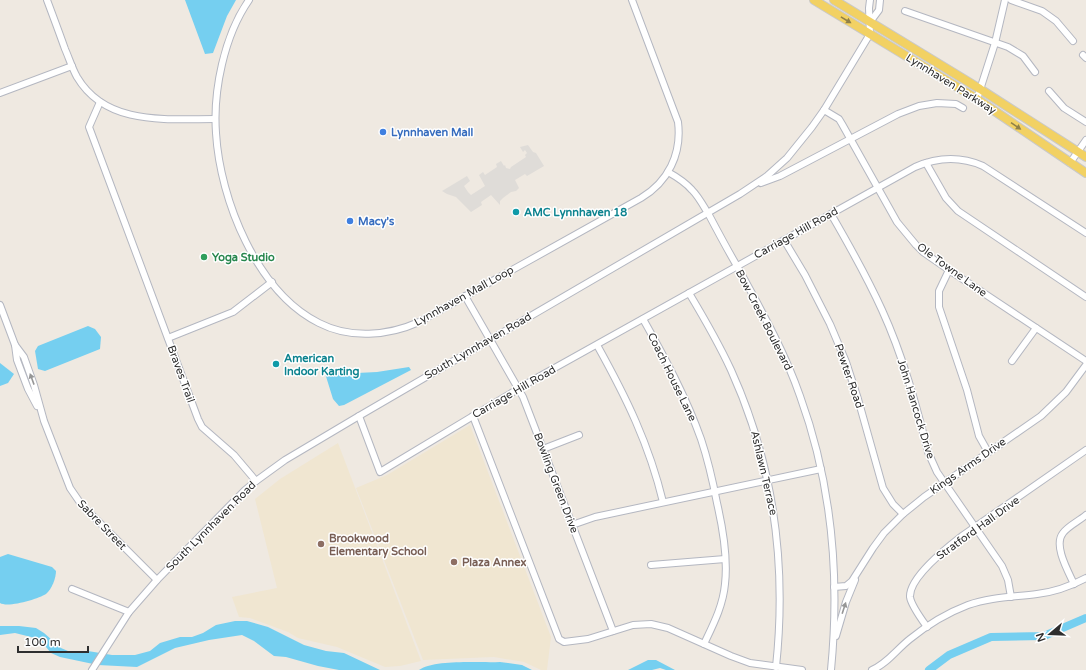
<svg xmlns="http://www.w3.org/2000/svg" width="1086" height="670" viewBox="0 0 1086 670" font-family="'Varela Round',sans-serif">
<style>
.education{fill:#f0e6d1}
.plaza{fill:#dfdcd8}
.water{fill:#75cff0}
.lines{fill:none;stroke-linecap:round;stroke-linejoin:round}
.river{stroke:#75cff0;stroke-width:8}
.minor-casing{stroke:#b4b7c1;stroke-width:8}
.major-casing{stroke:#c9c9c9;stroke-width:10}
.minor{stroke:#fff;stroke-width:6}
.major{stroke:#f2d163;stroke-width:8}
.oneway{fill:#908048}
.oneway2{fill:#969696}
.shop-dot{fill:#3f7fe0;stroke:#fff;stroke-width:1.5}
.culture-dot{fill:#0f9aa8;stroke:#fff;stroke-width:1.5}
.leisure-dot{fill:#2e9e5b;stroke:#fff;stroke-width:1.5}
.education-dot{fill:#8d6e63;stroke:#fff;stroke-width:1.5}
.labels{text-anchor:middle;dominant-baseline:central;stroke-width:3;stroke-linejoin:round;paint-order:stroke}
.street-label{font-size:11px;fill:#2e2e2e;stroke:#fff}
.shop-label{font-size:11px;font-weight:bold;fill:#366cbe;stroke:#fff;text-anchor:start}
.culture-label{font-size:11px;font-weight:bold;fill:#0d838f;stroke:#fff;text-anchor:start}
.leisure-label{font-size:11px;font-weight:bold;fill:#27864d;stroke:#fff;text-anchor:start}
.education-label{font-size:11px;font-weight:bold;fill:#785e54;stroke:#fff;text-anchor:start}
</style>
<rect width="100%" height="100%" fill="#efe9e1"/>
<g class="education">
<path d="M470 425 551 637 547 670H541L524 662 494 657 423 660 356 488 387 475Z"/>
<path d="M338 443 421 661 400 666 385 667 337 647 298 638 288 632 250 618 239 617 232 597 277 588 255 499 280 479Z"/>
</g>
<path class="plaza" d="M528 145 533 152 536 153 544 166 527 176 525 174 515 180 519 188 516 191 511 192 503 198 500 201V205L491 195 481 202 482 205 471 212 456 197 447 194 442 191 467 176 470 181 464 186 468 192 471 195 485 186 479 175 483 172 485 175 497 167 496 164 501 161 504 166 505 165 506 168 510 169 511 167 526 157 525 155 527 153 525 150 523 152 520 147Z"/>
<g class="water">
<path d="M185 0H236L227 16 213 53 205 54Z"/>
<path d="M88 326 95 329 101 337 100 349 45 371 38 369 35 351 38 346Z"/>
<path d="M0 363 14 374 8 383 0 386Z"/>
<path d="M326 367 357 373 377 372 409 367 411 370 344 405 339 406 333 399 324 370Z"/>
<path d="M8 554 52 567 56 571C56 578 52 589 46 594 38 599 8 608 0 603V557Z"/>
<path d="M235 621H247L268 627 304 645 326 651 344 653 380 670H339L318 666 286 657 274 656 254 641 242 635 209 640 175 648 137 667 98 665 60 657 51 653 41 641 31 637 15 633 0 635V626H19L36 628 44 633 61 648 68 651H88L112 655H135L150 651 160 643 180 637H192L203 633 216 625Z"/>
<path d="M648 660H656L675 670H666L660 668 652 670H628Z"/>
<path d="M500 662 522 665 532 670H419C436 659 479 663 500 662Z"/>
</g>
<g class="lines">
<path class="river" d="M929 670 949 655 991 637 1044 636 1086 618"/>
<defs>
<g id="minor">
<path d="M47 0C53 16 59 32 65 49 69 58 72 68 77 77 106 126 166 119 215 119"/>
<path d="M249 0C224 36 213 91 216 133 220 200 257 292 319 323 350 339 388 336 419 322L641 198C668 182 682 154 678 122L632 0"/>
<path d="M1011 0 1042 11 1056 21 1073 41"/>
<path d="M905 11 1008 47 1023 56 1035 72"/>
<path d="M870 22 879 10 880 0"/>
<path d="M1083 55 1086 58"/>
<path d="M1049 91 1064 108 1086 122"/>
<path d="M0 93 72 66"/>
<path d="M977 99 995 43 1005 0"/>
<path d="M100 102 89 127 198 419 202 427 234 455 256 481"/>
<path d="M824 110 839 119 842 124 897 222 916 245 923 252 949 270 1086 361"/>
<path d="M926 163 946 198 958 211 1086 297"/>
<path d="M1070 163 1086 140"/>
<path d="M668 172C677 177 685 182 692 190 699 197 704 207 709 215 718 232 727 249 737 266 760 308 784 350 800 396 832 484 840 577 831 670"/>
<path d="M761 183 780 176 898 114 919 106 937 103 956 104 963 108"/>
<path d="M831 214C849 245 867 277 882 310 903 356 916 404 928 452L937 472 1002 566 1008 580 1011 597"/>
<path d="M784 240 805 275 830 324 846 362 858 399 883 488 893 504 903 514"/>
<path d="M949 270 939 291V307L967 390 979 436 988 452"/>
<path d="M689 293C704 318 719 344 731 370 774 465 787 564 776 667"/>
<path d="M465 296 523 397 613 631"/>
<path d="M0 305 15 345 17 360 28 389 37 406"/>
<path d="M643 319C665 358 686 397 701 439 708 460 713 482 717 503 723 529 728 558 725 584 723 606 713 625 704 644"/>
<path d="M168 338 233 312 272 282"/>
<path d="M15 345 24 357 34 385 44 421 70 488 81 504 157 580"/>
<path d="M597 345C626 397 649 444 663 502"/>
<path d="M1012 361 1036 328"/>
<path d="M359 416 380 472 533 380 915 167C938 157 960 156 983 166L1086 233"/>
<path d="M473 416 559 639 564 642 588 639 633 625 651 624 668 628 731 656 750 663 802 670"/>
<path d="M543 449 579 435"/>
<path d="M572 525 595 517 821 469"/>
<path d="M651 565 725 559"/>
<path d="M1074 584C1068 571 1053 545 1063 533 1068 526 1079 521 1086 515"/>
<path d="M834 587 846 586 852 581 873 548 884 533 903 514 924 497 1041 416 1066 392 1086 365"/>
<path d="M72 589 129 612"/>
<path d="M927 627C922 620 911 605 910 597 909 577 948 547 962 536L1086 450"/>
<path d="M836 636 846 602 855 580"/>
<path d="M92 670 129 612 157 580 245 490 256 481 285 460 359 416 740 194 767 176 787 158 812 127 824 110 870 34 869 8 870 0"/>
<path d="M872 670C888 663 896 650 910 639 926 626 947 613 968 605 990 597 1014 597 1037 594 1054 592 1071 586 1086 578"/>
</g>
<g id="major">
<path d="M814 0 977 99 1086 173"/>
<path d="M834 0 980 89 1086 157"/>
</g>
</defs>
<use href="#minor" class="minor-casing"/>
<use href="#major" class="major-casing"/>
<use href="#minor" class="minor"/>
<use href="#major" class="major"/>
</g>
<defs><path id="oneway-solid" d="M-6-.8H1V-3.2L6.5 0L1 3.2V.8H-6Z"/></defs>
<g class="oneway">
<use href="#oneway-solid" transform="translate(846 20) rotate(31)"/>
<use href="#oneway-solid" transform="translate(1016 126) rotate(34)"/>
</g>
<g class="oneway2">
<use href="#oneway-solid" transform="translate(32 379) rotate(-110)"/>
<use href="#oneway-solid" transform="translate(844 608) rotate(-72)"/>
</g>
<g class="shop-dot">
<circle cx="383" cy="132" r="4"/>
<circle cx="350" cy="221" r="4"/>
</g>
<g class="culture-dot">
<circle cx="516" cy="212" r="4"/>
<circle cx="276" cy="364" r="4"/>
</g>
<circle class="leisure-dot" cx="204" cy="257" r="4"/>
<g class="education-dot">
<circle cx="321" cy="544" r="4"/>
<circle cx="454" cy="562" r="4"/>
</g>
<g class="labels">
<g class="street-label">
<text transform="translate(951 84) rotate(32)">Lynnhaven Parkway</text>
<text transform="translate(796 233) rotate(-29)">Carriage Hill Road</text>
<text transform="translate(952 270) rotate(36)">Ole Towne Lane</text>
<text transform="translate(464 296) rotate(-29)">Lynnhaven Mall Loop</text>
<text transform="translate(764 320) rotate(63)">Bow Creek Boulevard</text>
<text transform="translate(478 346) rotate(-30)">South Lynnhaven Road</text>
<text transform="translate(181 374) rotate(70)">Braves Trail</text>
<text transform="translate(849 376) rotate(71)">Pewter Road</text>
<text transform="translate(672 377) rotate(64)">Coach House Lane</text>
<text transform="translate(514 392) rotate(-30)">Carriage Hill Road</text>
<text transform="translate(916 409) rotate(73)">John Hancock Drive</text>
<text transform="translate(968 466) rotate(-35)">Kings Arms Drive</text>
<text transform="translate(764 473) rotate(77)">Ashlawn Terrace</text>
<text transform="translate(556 483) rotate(69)">Bowling Green Drive</text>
<text transform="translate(102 525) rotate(46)">Sabre Street</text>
<text transform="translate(211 526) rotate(-45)">South Lynnhaven Road</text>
<text transform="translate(978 528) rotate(-36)">Stratford Hall Drive</text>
</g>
<g class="shop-label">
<text x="391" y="132">Lynnhaven Mall</text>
<text x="358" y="221">Macy's</text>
</g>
<g class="culture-label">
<text x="524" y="212">AMC Lynnhaven 18</text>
<text x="284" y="358">American<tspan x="284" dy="13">Indoor Karting</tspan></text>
</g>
<g class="leisure-label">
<text x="212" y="257">Yoga Studio</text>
</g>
<g class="education-label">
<text x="329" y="538">Brookwood<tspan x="329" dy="13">Elementary School</tspan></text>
<text x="462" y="562">Plaza Annex</text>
</g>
</g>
<g transform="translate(1050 634) rotate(251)" stroke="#ffffff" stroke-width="3" paint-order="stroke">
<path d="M0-3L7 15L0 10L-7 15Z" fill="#2e2e2e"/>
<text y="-6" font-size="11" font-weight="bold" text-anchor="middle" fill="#2e2e2e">N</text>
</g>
<path d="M18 646v6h70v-6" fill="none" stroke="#2e2e2e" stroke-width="2"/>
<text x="24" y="646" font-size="12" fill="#2e2e2e" stroke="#ffffff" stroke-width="3" paint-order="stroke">100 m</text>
</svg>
